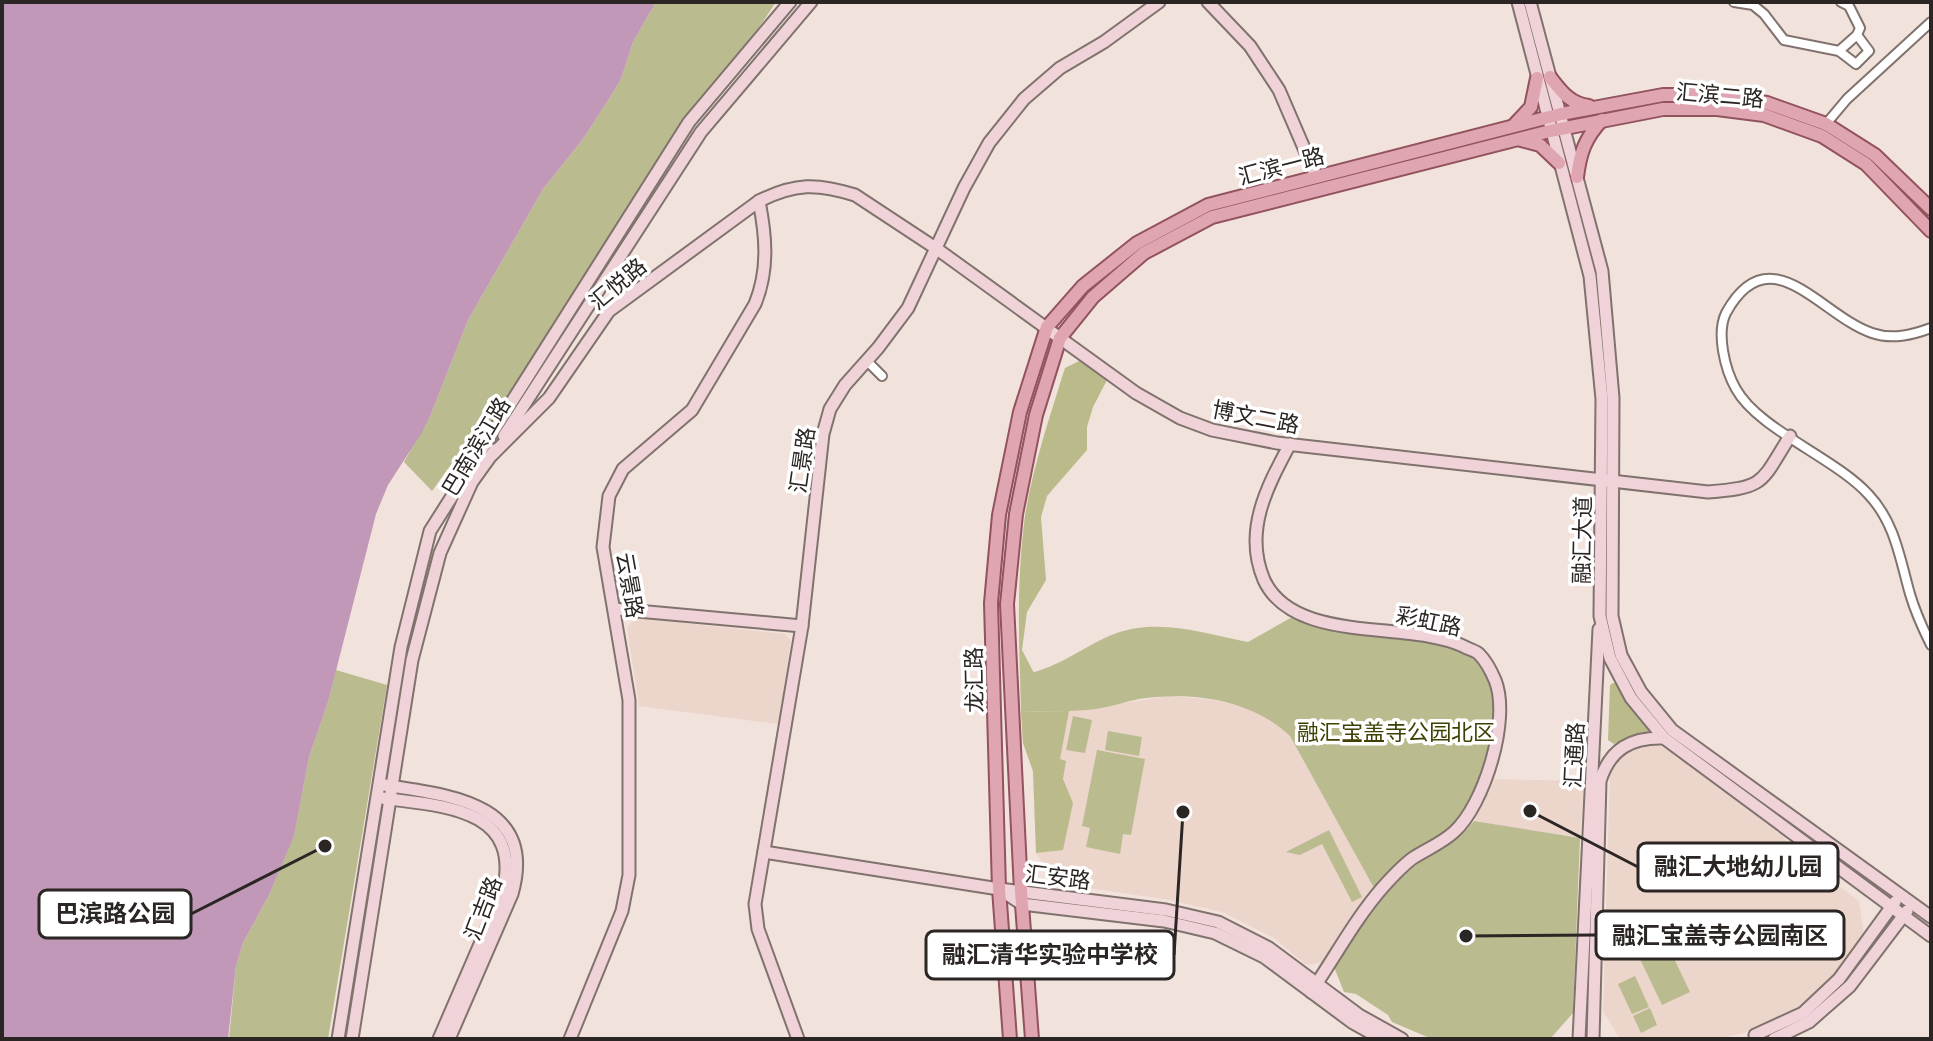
<svg xmlns="http://www.w3.org/2000/svg" width="1933" height="1041" viewBox="0 0 1933 1041" font-family="'Exo 2','Noto Sans SC',sans-serif">
<style>
.built{fill:#ecd5cb}
.green{fill:#babb8f}
.forest{fill:#baba8a}
.water{fill:#c198b7}
.lines{fill:none;stroke-linecap:round;stroke-linejoin:round}
.street-casing{stroke:#80726d;stroke-width:12}
.secondary-casing{stroke:#80726d;stroke-width:15}
.primary-casing{stroke:#92525e;stroke-width:16}
.street{stroke:#fff;stroke-width:8}
.secondary{stroke:#efd3d8;stroke-width:11}
.primary{stroke:#dfa6b1;stroke-width:12}
.labels{text-anchor:middle;dominant-baseline:central;stroke-width:7;stroke-linejoin:round;paint-order:stroke}
.street-label{font-size:22px;fill:#2b2523;stroke:#fff}
.park-label{font-size:22px;fill:#414004;stroke:#fff}
.leader{fill:none;stroke:#2b2523;stroke-width:3}
.callout-dot{fill:#2b2523;stroke:#fff;stroke-width:3}
.callout{fill:#fff;stroke:#2b2523;stroke-width:3}
.callout-label{font-size:24px;text-anchor:middle;font-weight:bold;fill:#2b2523}
</style>
<rect width="100%" height="100%" fill="#f2e2dc"/>
<g class="built">
<path d="M636 618 785 634 791 641 778 724 639 706 627 627Z"/>
<path d="M1171 696 1214 700 1247 708 1275 722 1290 736 1374 888 1325 962 1306 965 1274 938 1222 912 1169 900 1055 883 1036 853 1033 771 1023 743 1021 712 1069 711Z"/>
<path d="M1642 745 1664 746 1776 828 1800 857 1859 901 1864 936 1836 977 1801 1008 1754 1030 1720 1039H1620L1603 1011 1610 771 1621 755Z"/>
<path d="M1491 779 1584 781 1580 838 1474 821Z"/>
</g>
<g class="green">
<path d="M656 2H776L489 431 458 455 432 491 404 462 431 414 468 320 543 189 583 139 614 91 621 79 633 42Z"/>
<path d="M1294 616 1450 644 1475 656 1492 683 1495 720 1488 760 1465 816 1450 830 1408 857 1374 888 1290 736C1251 699 1191 691 1139 699 1124 702 1110 707 1096 709 1072 712 1046 711 1021 712L1020 675C1053 671 1080 649 1109 636 1154 616 1203 633 1248 642Z"/>
<path d="M336 670 387 685 328 1039H229L236 966 243 943 269 895 294 835 309 757 328 702Z"/>
<path d="M1073 716 1092 720 1085 753 1066 750Z"/>
<path d="M1108 731 1142 737 1139 756 1105 750Z"/>
<path d="M1097 750 1145 759 1131 835 1123 834 1120 854 1086 847 1090 828 1082 826Z"/>
<path d="M1474 821 1580 838 1573 1013 1550 1039H1432L1392 1022 1388 1015 1356 994 1344 992 1334 967C1358 931 1380 892 1415 866 1438 849 1455 845 1474 821Z"/>
<path d="M1329 830 1362 897 1352 902 1322 844 1300 855 1286 852Z"/>
<path d="M1668 946 1690 992 1662 1005 1640 959Z"/>
<path d="M1635 976 1649 1007 1632 1014 1618 984Z"/>
<path d="M1650 1008 1657 1025 1641 1033 1633 1016Z"/>
</g>
<g class="forest">
<path d="M1083 359 1108 378 1093 407 1087 427V450L1047 496 1041 517 1046 580 1027 612 1022 650 1034 673 1020 675C1018 622 1018 569 1025 516 1033 466 1050 416 1065 368Z"/>
<path d="M1613 683H1618L1648 727V732L1639 733 1614 744 1608 740 1610 685Z"/>
<path d="M1069 711 1060 759 1066 761 1063 779 1073 803 1063 850 1036 853 1033 771 1023 743 1021 712Z"/>
</g>
<path class="water" d="M2 2H656L633 42 621 79 614 91 583 139 543 189 468 320 431 414 421 434 388 485 376 514 328 702 309 757 294 836 269 895 243 943 236 966 228 1039H2Z"/>
<g class="lines">
<defs>
<g id="street">
<path d="M1734 2 1753 5 1764 14 1784 40 1839 51 1856 64 1869 51 1857 35"/>
<path d="M1839 51 1857 35 1860 28 1849 6 1841 2"/>
<path d="M1826 124 1847 99 1931 22"/>
<path d="M1931 328C1912 335 1892 340 1872 333 1821 316 1770 233 1726 313 1716 333 1725 370 1736 389 1758 429 1835 458 1868 494 1895 522 1900 559 1910 594 1915 611 1923 629 1931 645"/>
<path d="M867 361 882 376"/>
</g>
<g id="secondary">
<path d="M1208 2 1250 46 1279 90 1316 176"/>
<path d="M1518 2 1590 276 1602 399 1600 616 1610 658 1631 698 1664 738 1931 936"/>
<path d="M1530 2 1602 271 1613 398 1612 616 1621 655 1641 692 1672 730 1931 917"/>
<path d="M504 436 701 132 811 2"/>
<path d="M1290 444C1267 487 1243 531 1264 580 1294 645 1408 620 1463 646 1468 649 1476 651 1479 654 1485 660 1492 673 1495 680 1511 719 1484 805 1454 832 1442 843 1427 849 1413 858 1402 866 1392 877 1383 887 1355 919 1335 957 1311 992"/>
<path d="M492 455 549 398 609 311 759 201C795 183 817 183 855 195L937 249 1136 393 1180 418 1212 430 1277 443 1708 492C1766 487 1760 484 1790 436"/>
<path d="M615 609 802 626"/>
<path d="M384 785C449 795 538 803 512 894L449 1039"/>
<path d="M382 798C440 806 523 807 503 891L439 1039"/>
<path d="M764 852 999 889 1166 910 1218 922 1269 948 1359 1015 1402 1039"/>
<path d="M1002 891 1022 904 1164 921 1215 933 1264 957 1353 1023 1382 1039"/>
<path d="M338 1039 401 647 430 531 689 122 790 2"/>
<path d="M352 1039 412 660 440 553 472 482 495 450"/>
<path d="M570 1039 622 911 629 875V700L603 547 609 496 623 469 692 410 755 304C769 270 766 236 759 201"/>
<path d="M798 1039 758 929 755 904 802 626 823 434 830 409 845 385 878 348 908 308 964 188 989 143 1024 99 1060 68 1104 42 1159 2"/>
<path d="M1579 1039 1599 629"/>
<path d="M1593 1039 1600 781C1610 749 1631 737 1664 738"/>
<path d="M1757 1039 1755 1035 1803 1013 1839 979 1895 902"/>
<path d="M1774 1039 1809 1022 1850 986 1907 911"/>
</g>
<g id="primary">
<path d="M1550 77C1561 91 1570 104 1589 106"/>
<path d="M1515 124 1531 107 1537 78"/>
<path d="M1521 140 1540 145 1559 163"/>
<path d="M1577 177C1580 153 1585 138 1602 120"/>
<path d="M1010 1039 999 889 991 603 999 515 1020 412 1047 327 1083 286 1137 243 1208 205 1561 114 1663 95H1718L1767 103 1826 124 1875 155 1931 209"/>
<path d="M1032 1039 1021 891 1007 604 1016 514 1036 415 1060 338 1093 297 1144 253 1212 217 1550 131 1663 109H1717L1764 115 1822 136 1866 164 1931 231"/>
</g>
</defs>
<use href="#street" class="street-casing"/>
<use href="#secondary" class="secondary-casing"/>
<use href="#primary" class="primary-casing"/>
<use href="#street" class="street"/>
<use href="#secondary" class="secondary"/>
<use href="#primary" class="primary"/>
</g>
<g class="labels">
<g class="street-label">
<text transform="translate(1720 94) rotate(5)">汇滨二路</text>
<text transform="translate(1281 165) rotate(-15)">汇滨一路</text>
<text transform="translate(617 283) rotate(-40)">汇悦路</text>
<text transform="translate(1256 416) rotate(11)">博文二路</text>
<text transform="translate(475 446) rotate(-59)">巴南滨江路</text>
<text transform="translate(801 460) rotate(-82)">汇景路</text>
<text transform="translate(1581 540) rotate(-89)">融汇大道</text>
<text transform="translate(631 585) rotate(80)">云景路</text>
<text transform="translate(1429 620) rotate(12)">彩虹路</text>
<text transform="translate(973 680) rotate(-91)">龙汇路</text>
<text transform="translate(1573 755) rotate(-87)">汇通路</text>
<text transform="translate(1058 876) rotate(7)">汇安路</text>
<text transform="translate(482 908) rotate(-69)">汇吉路</text>
</g>
<g class="park-label">
<text x="1396" y="731">融汇宝盖寺公园北区</text>
</g>
</g>
<path class="leader" d="M1530 811L1638 867M325 846L191 914M1466 936L1596 935M1183 812L1174 955"/>
<g class="callout-dot">
<circle cx="1530" cy="811" r="8"/>
<circle cx="325" cy="846" r="8"/>
<circle cx="1466" cy="936" r="8"/>
<circle cx="1183" cy="812" r="8"/>
</g>
<g class="callout">
<rect x="1638" y="843" width="200" height="48" rx="8"/>
<rect x="39" y="890" width="152" height="48" rx="8"/>
<rect x="1596" y="911" width="248" height="48" rx="8"/>
<rect x="926" y="931" width="248" height="48" rx="8"/>
</g>
<g class="callout-label">
<text x="1738" y="875">融汇大地幼儿园</text>
<text x="115" y="922">巴滨路公园</text>
<text x="1720" y="944">融汇宝盖寺公园南区</text>
<text x="1050" y="963">融汇清华实验中学校</text>
</g>
<rect width="1933" height="1041" fill="none" stroke="#2b2523" stroke-width="8"/>
</svg>
